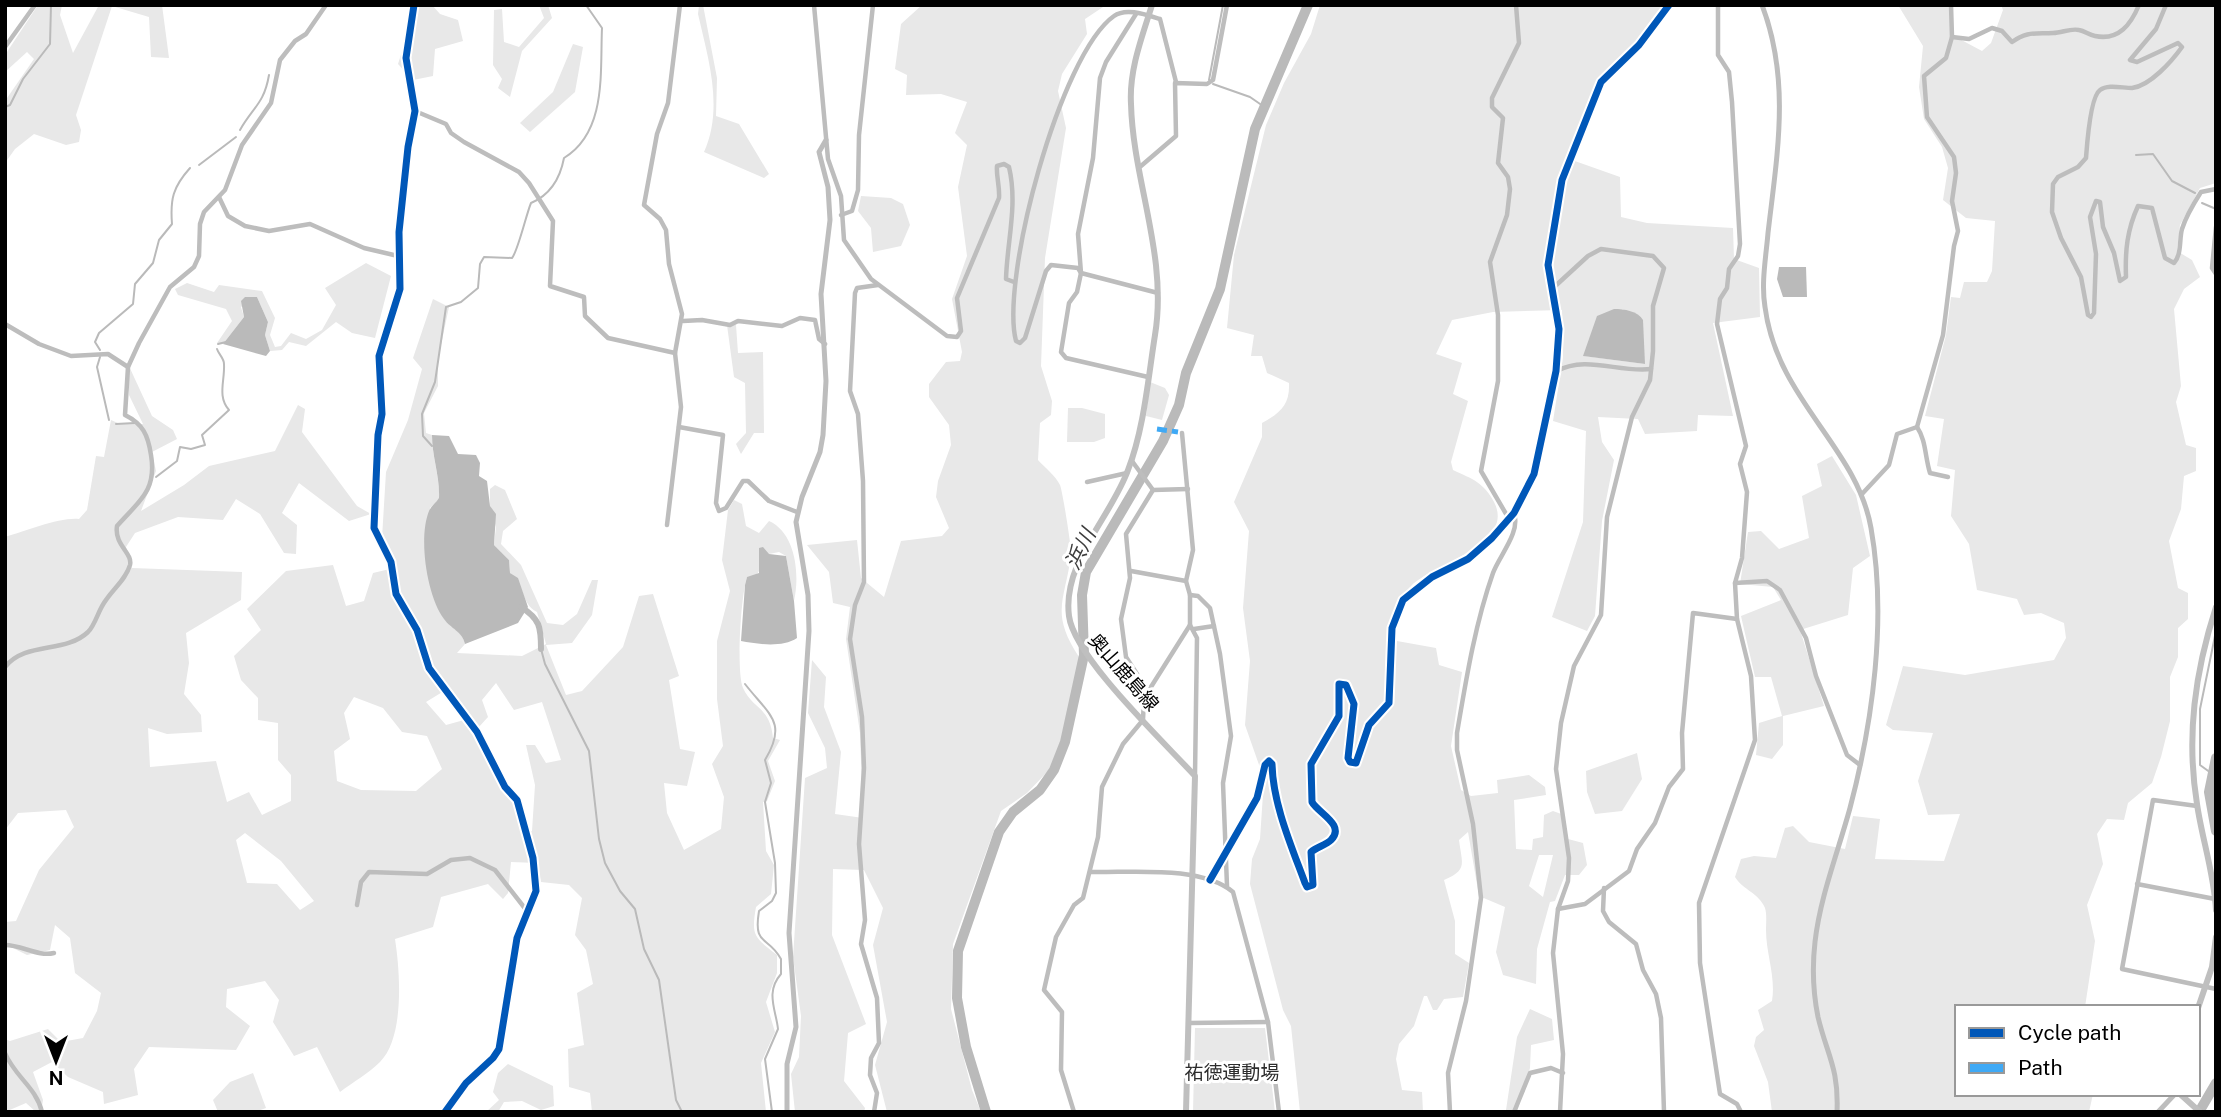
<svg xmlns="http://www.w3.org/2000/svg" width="2221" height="1117" viewBox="0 0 2221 1117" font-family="'Public Sans','Noto Sans JP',sans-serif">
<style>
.green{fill:#e8e8e8;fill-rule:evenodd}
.water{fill:#bababa}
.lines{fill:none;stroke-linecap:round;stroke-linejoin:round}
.stream{stroke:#bababa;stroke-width:2}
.canal{stroke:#bababa;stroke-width:6}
.river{stroke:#bababa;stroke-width:10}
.minor{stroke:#bdbdbd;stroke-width:4.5}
.tertiary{stroke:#bdbdbd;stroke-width:5}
.secondary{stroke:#bfbfbf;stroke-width:6}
.quiet{stroke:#3fa9f5;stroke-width:5;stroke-dasharray:10 5;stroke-linecap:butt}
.cycleway-casing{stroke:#fff;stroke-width:11}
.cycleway{stroke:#0057b8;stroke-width:7}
.labels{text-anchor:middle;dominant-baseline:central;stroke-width:6;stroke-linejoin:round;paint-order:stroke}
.street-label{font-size:19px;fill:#000;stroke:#fff}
.park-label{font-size:19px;fill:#2c2c2c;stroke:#fff}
.water-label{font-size:21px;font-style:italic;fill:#3d3d3d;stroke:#fff}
</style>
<rect width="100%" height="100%" fill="#fff"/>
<g class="green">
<path d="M38 5H62L60 15 73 53 99 5H162L169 58 151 57 149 17 112 6 76 115 81 130 79 142 66 145 34 134 15 149 5 163V101L34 59 27 52 5 72V55Z"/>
<path d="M417 5H432L440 14 458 20 463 41 435 49 433 76 413 80 398 64Z"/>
<path d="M539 5H548L552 18 522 51 510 97 498 88 502 79 493 65 494 10 502 9 504 42 519 47 544 18Z"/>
<path d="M699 5H703L717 78 716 116 739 124 769 174 764 178 704 152C724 108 708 58 698 14Z"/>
<path d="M922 5H1106L1085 19 1087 34 1062 74 1058 91 1066 128 1045 258 1041 366 1052 401 1051 415 1040 423 1038 460C1044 467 1056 476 1060 485 1062 489 1072 549 1071 554 1066 599 1049 612 1079 657L1068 722 1050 769 1027 793 1001 811 953 944 951 1009 972 1090 981 1112H887L875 1065 887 1022 873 945 883 908 864 870 833 869 832 935 866 1024 848 1033 844 1081 865 1108 864 1112H795L791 1074 799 1057 801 1016 793 957 805 778 827 768 825 748 808 713 812 660 826 677 824 707 841 752 835 814 863 818 860 733 846 639 850 607 833 603 829 572 807 545 857 540 861 578 884 597 901 541 942 536 949 528 936 497 938 481 951 445 949 425 929 397V384L946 362 960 361 962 352 952 299 967 256 958 187 967 145 955 133 967 102 941 94 906 95 907 75 895 69 901 24Z"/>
<path d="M1320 5H1674L1603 83 1572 160 1620 177 1621 217 1647 223 1733 228 1734 259 1759 268 1760 317 1713 323 1733 416 1698 415 1697 431 1645 434 1638 419 1598 417 1602 442 1614 460 1602 521 1595 616 1587 631 1552 617 1583 522 1586 431 1553 421 1563 357 1562 310 1493 312 1452 320 1436 354 1462 363 1453 394 1468 401 1451 462 1453 470C1473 479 1484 483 1494 502 1516 544 1435 563 1412 585 1395 601 1397 620 1397 641L1436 648 1439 665 1462 672 1451 746 1461 790 1471 796 1498 793 1497 780 1529 775 1545 787 1546 795 1514 800 1516 849 1532 850 1533 839 1543 837 1544 815 1553 811 1564 815 1568 839 1583 843 1587 865 1579 875H1565L1555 901 1550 902 1537 949 1536 984 1503 975 1496 952 1505 907 1479 896 1468 832 1459 840C1462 864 1468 870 1444 880L1455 921V954L1469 963 1463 997 1444 999 1437 1010H1433L1427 996H1424L1414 1026 1399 1044 1396 1059 1402 1090 1422 1092 1423 1112H1300L1291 1026 1283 1010 1250 884 1252 859 1260 839 1264 779 1245 725 1250 661 1243 608 1249 531 1234 502 1262 437V423C1280 413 1290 405 1289 383L1267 373 1262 356H1251L1254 335 1227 328 1234 255 1266 125 1284 83 1311 34ZM1623 309 1645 364 1584 356ZM1539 855H1553L1543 897 1529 886Z"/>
<path d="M1898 5H1949L1952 35 1982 51 1991 43 2003 10 2001 5H2216V183L2200 188 2180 225 2177 251 2192 260 2200 277 2184 289 2174 309 2181 386 2176 402 2186 445 2196 448V471L2184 476 2181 509 2169 541 2178 588 2188 593V619L2178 628V657L2170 677V721L2161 757 2152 783 2128 803 2124 820 2107 819 2097 834 2103 864 2087 905 2095 941 2085 1007H1957V1094H2093L2089 1112H1772L1768 1082 1754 1046 1756 1037 1764 1030 1758 1010 1772 1001C1776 977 1766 954 1766 930 1766 924 1767 914 1765 908 1759 893 1743 890 1735 877L1741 859 1754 856 1776 858 1785 828 1793 826 1809 842 1845 849 1853 816 1880 819 1875 859 1944 861 1960 814 1928 815 1918 781 1933 733 1893 730 1886 725 1903 666 1965 675 2054 660 2066 638 2064 623 2041 613 2024 615 2017 599 1977 590 1969 544 1951 516 1955 470 1937 466 1944 419 1925 416 1946 335 1951 297 1960 298 1964 282H1987L1992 271 1995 221 1966 218 1943 200 1948 168 1942 147 1924 119 1919 87 1923 46Z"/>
<path d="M573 44 583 47 575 92 530 132 520 123 553 92Z"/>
<path d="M861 196 891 198 903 204 910 225 901 246 873 252 871 228 858 211Z"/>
<path d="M366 263 391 276 375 338 352 333 336 322 306 346 289 342 282 350 270 351 265 335 268 322 257 297 241 307 244 317 223 344 217 343 232 321 226 309 178 295 175 289 187 283 214 292 219 285 262 291 275 318 270 335 275 347 281 346 291 333 306 339 322 330 336 305 325 288Z"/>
<path d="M433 299 449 307 438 359V386L424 413 426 433 432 435C432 458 440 476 439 499L430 508C431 544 427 582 442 615 448 627 462 630 465 644L457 653 522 656 546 644 537 612C520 603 525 583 510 573L509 560 494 545 496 527 490 506V489L495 485 505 490 517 519 503 531 501 544 521 565 547 623 563 625 577 614 592 580H598L592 615 572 643 546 645 566 695 582 691 623 647 639 596 653 594 679 676 669 680 680 749 695 752 687 786 664 783 667 813 684 850 721 829 724 797 712 764 723 746 717 699V641L730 591 722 560 728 510 734 500 742 504 746 526 759 533 769 521C796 533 800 575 794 601L786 556 779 552 769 554 756 576 747 577C741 595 736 671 743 688 753 710 770 706 773 738L780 740 768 761 775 781 767 801 763 802 766 851 774 865 771 894 756 907C751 936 754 937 777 955V973L766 1002 775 1032 761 1063 766 1112H592L590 1093 569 1087 568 1049 584 1045 577 993 593 984 586 950 575 935 582 898 569 885 541 882 537 863 511 862 508 893 503 899 488 884 441 897 433 927 395 939C400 971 405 1037 380 1062 369 1073 353 1082 340 1092L317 1047 294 1056 273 1022 279 1000 265 981 227 989 226 1007 250 1026 236 1050 149 1047 134 1069 138 1095 104 1104 103 1092 68 1077 52 1062 33 1072 43 1100 41 1112H36L26 1103 5 1112V1039L10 1041 48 1029 61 1042 83 1038 97 1011 101 993 75 973 70 938 55 925 50 950 27 955 5 944V922L16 921 39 870 74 827 66 810 18 813 5 830V537C26 531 60 517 79 519L87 510 96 456 104 457 111 420 120 424H143L129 395 128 364 152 416 173 430 177 439 152 452 156 471 141 511 184 485 209 466 275 451 298 405 305 409 302 432 357 506 371 514 349 521 299 483 282 513 297 525 296 554 284 553 260 514 236 499 223 520 178 517 135 533 126 547 132 568 242 572 241 600 186 633 189 663 184 694 201 715 202 732 167 734 148 728 150 767 216 761 227 802 249 792 262 815 291 801V775L278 760V723L258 720V698L241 680 234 656 261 630 247 609 286 571 333 565 346 606 364 601 373 573 394 568 382 538 386 472 408 420 422 369 413 358ZM496 683 514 710 542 702 561 760 546 763 535 745H526L535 785 532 831 524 832 518 797 502 786 464 720 446 725 426 702 444 691 478 728 488 717 482 700ZM354 697 383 708 402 732 427 736 442 769 416 791 361 790 337 781 334 751 350 739 344 713ZM245 833 281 861 314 901 300 910 277 884 247 883 236 840Z"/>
<path d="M727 325H736L738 353 763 352 764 433H754L741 454 736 444 746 433 745 383 734 377Z"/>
<path d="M1150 382 1165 388 1169 395 1162 420 1146 416Z"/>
<path d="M1068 408H1082L1105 414V438L1094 442H1067Z"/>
<path d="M1832 456 1856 495 1870 556 1853 568 1848 615 1800 630 1824 706 1783 716V745L1772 759 1756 755 1759 723 1782 716 1771 677H1755L1741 616 1781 600 1773 587 1740 584 1748 532 1761 531 1779 549 1809 538 1802 496 1822 486 1817 464Z"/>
<path d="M1637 753 1642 779 1622 811 1595 814 1587 792 1586 771Z"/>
<path d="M1530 1009 1552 1019 1554 1040 1531 1045 1530 1068 1517 1112 1506 1110 1517 1037Z"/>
<path d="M1195 1028H1265L1275 1112H1193Z"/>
<path d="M508 1064 553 1086 554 1106 541 1110 522 1101 504 1102 498 1112H486L499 1100 493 1092 498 1073Z"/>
<path d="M253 1073 266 1108 255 1112H218L213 1100 230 1082Z"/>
</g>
<g class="water">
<path d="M1779 267H1806L1807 297H1783L1777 279Z"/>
<path d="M245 297H257L268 322 265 335 270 351 266 356 223 344 244 317 241 301Z"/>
<path d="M1614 309C1624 309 1638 311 1643 320L1645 364 1583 356 1597 316Z"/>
<path d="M432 435 449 436 458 454 476 455 480 463 479 476 487 481 490 506 496 514 494 545 509 560 510 573 518 578 528 607 518 623 465 644C462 631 451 629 444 619 427 596 418 538 429 511 431 506 436 503 439 498 440 476 432 457 432 435Z"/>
<path d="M763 547 769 554 786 556 794 601 797 638C782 648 757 644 741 641L745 585 747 577 759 573V548Z"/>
</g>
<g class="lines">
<g class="stream">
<path d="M1209 80 1223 5"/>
<path d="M1213 84 1250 97 1263 106"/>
<path d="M5 107 10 105 23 79 50 44 51 5"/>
<path d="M240 130C253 107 264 104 269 75"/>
<path d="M2136 155 2153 154 2172 181 2195 193"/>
<path d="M199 165 236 137"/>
<path d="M2202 203 2216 209"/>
<path d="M218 344 226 342"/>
<path d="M100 350 95 342 99 333 133 304 135 284 153 263 159 240 172 224C170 199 173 187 190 168"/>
<path d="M100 357 97 367 109 420"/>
<path d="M116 424 135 423"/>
<path d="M432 446 423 436 422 414 435 382 446 307 461 302 478 288 480 264 484 257 512 258C518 251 526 215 531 203 550 195 560 179 564 158 607 132 600 72 602 28L586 5"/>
<path d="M156 477 177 461 180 447 191 449 205 445 202 435 229 410C217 396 225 381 224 364 224 358 219 355 217 349"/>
<path d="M541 649 545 664 589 751 599 839 605 863 620 891 635 909 644 949 659 980 676 1100 682 1112"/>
<path d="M745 684C769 715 788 722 765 760L771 783 765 802 775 863 776 893 772 901 759 911C753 947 768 935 781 959V974C765 992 776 1010 778 1029L765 1059 772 1112"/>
<path d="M2211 773 2200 765V709L2216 631"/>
</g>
<path class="canal" d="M521 607C540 619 541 627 541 649"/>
<g class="river">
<path d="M2216 758 2209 792 2216 831"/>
<path d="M986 1112 966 1047 957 998 958 951 999 832 1013 812 1040 790 1054 770 1065 742 1084 655 1082 595 1086 572 1163 441 1179 405 1186 373 1220 289 1255 129 1308 5"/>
<path d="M2199 1112 2216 1083"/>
</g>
<g class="minor">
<path d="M414 5 406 58 415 111 408 147 399 232 400 289 379 356 382 414 378 435 374 528 391 562 396 594 417 630 429 668 477 732 505 787 517 800 533 858 536 891 517 938 499 1049 493 1058 466 1083 445 1112"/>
<path d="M814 5 828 159 841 196 844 240 871 279 947 336 957 337 961 331 957 298 999 198C1000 187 996 176 997 166L1004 164 1009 167C1018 205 1007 242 1006 279L1014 282"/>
<path d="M1718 5V55L1729 72 1732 102 1740 244 1738 256 1729 269 1727 288 1720 299 1717 324 1746 446 1740 464 1747 492 1742 558 1735 583 1737 619 1751 676 1755 740 1699 903 1700 963 1720 1094 1737 1104 1741 1112"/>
<path d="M2166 5 2156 29 2130 60 2137 62 2178 43 2182 47C2172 61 2150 86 2132 88 2122 88 2108 84 2100 90 2090 97 2087 145 2086 158L2078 167 2058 177 2053 184 2052 212 2061 238 2081 277 2088 315 2091 317 2094 313 2096 254 2090 217 2096 201 2100 202 2103 227 2114 253 2120 281 2126 277C2125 251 2127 230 2138 206L2152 208 2165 258 2174 263C2182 254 2179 240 2182 229 2186 216 2194 203 2201 192L2216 189"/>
<path d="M1136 14 1106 62 1100 78 1093 158 1078 234 1081 273 1077 292 1069 303 1061 352 1066 358 1148 377"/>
<path d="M1952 37 1969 39 1992 28 2002 31 2012 42C2027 31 2035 34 2053 33 2062 33 2070 28 2079 30 2085 31 2089 35 2095 36 2119 41 2131 24 2139 5"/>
<path d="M5 47 35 5"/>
<path d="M415 111 446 124 451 133 464 142 519 172 529 183 553 221 550 286 584 297 585 316 608 338 675 353"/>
<path d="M1141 166 1176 136 1175 83 1207 84 1213 80 1227 5"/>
<path d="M219 197 228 216 245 226 269 231 310 224 364 248 398 256"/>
<path d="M841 215 852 211 858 190 859 135 873 5"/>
<path d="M2216 227 2212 268 2216 274"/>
<path d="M1552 289 1588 256 1601 249 1653 256 1664 268 1653 306V351L1650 380 1632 417 1607 517 1601 615 1574 666 1561 723 1556 769 1569 858 1568 881 1558 909 1553 953 1563 1054 1560 1112"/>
<path d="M1158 293 1081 273 1078 268 1051 265 1046 271 1025 338 1020 343 1016 341C1000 280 1060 54 1114 16 1126 7 1147 15 1160 19L1176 82"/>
<path d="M683 321 702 320 730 325 738 321 782 326 800 318 815 320 819 339 825 344"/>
<path d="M5 324 39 344 71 356 108 354 128 367"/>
<path d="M1557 371C1586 355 1619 373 1651 369"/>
<path d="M679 427 723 435 716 503 719 511 726 508 743 481H748L769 501 797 512"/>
<path d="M1917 427 1943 335 1954 246 1958 231 1952 201 1956 173 1954 157 1927 117 1924 76 1946 58 1952 37 1951 5"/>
<path d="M1917 427C1926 440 1925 457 1930 473L1948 477"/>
<path d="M1182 433 1193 550 1186 581 1190 595V625L1197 638 1195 775"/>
<path d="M1132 461 1153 490 1188 489"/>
<path d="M1087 482 1127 473"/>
<path d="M1862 494 1889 465 1897 434 1917 427"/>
<path d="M1509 519 1481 471 1498 381V315L1490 262 1507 215 1510 189 1508 177 1498 163 1503 118 1492 107V98L1519 43 1516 5"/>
<path d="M667 525 681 407 675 353 682 314 669 264 666 230 660 219 644 205 657 134 668 103 680 5"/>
<path d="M1131 571 1186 581"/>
<path d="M1735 583 1767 581 1780 590 1806 638 1816 676 1847 755 1860 765"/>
<path d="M1190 595 1198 596 1210 608 1220 654 1231 736 1223 783 1227 886"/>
<path d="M1194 629 1214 626"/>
<path d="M5 667C26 641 65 654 88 632 96 624 98 610 106 600 114 588 126 579 130 565 133 553 114 545 117 526 139 501 157 491 151 455 148 435 143 424 125 415L128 367 139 343 170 287 194 267 199 256 200 224 204 212 225 190 242 145 271 103 280 60 295 41 306 34 326 5"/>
<path d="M1144 698 1190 625"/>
<path d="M2197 806 2153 800 2122 969 2216 989"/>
<path d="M1090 872C1132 873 1200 865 1233 892L1268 1022 1279 1112"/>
<path d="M1210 880 1257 798 1265 765 1269 761 1272 764C1273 804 1291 845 1305 883L1307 887 1313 885 1311 852C1317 847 1326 845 1331 840 1346 825 1318 813 1312 802L1311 764 1339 716V684L1346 685 1354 704 1348 758 1350 762 1356 763 1369 725 1389 703 1392 628 1403 600 1432 577 1468 559 1492 538 1514 513 1534 474 1556 371 1559 329 1548 265 1562 180 1601 82 1639 45 1669 5"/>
<path d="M2137 884 2215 899"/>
<path d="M1604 888 1603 911 1609 922 1636 944 1643 970 1656 994 1661 1018 1664 1112"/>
<path d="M357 905 361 882 369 872 427 874 451 860 470 858 495 870 527 911"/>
<path d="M1558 909 1585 904 1629 871 1637 849 1655 823 1669 787 1683 769 1682 733 1693 613 1737 619"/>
<path d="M5 945C22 945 38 957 54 953"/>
<path d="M1189 1023 1268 1022"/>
<path d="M5 1053C15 1077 36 1087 42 1112"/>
<path d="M874 1112 877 1093 870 1075 871 1058 879 1043 877 998 861 944 865 920 859 844 864 768 862 717 850 639 855 605 864 582 863 481 858 414 850 391 855 293 857 288 878 285"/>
<path d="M1074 1112 1061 1070 1062 1012 1044 990 1056 937 1074 905 1083 898 1098 837 1102 787 1123 744 1143 720 1144 698 1137 674 1126 657 1121 619 1130 578 1126 534 1153 490"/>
<path d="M1450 1112 1448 1073 1466 1001 1481 898 1473 824 1457 750V733C1466 680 1475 624 1493 573 1499 556 1521 532 1514 513"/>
<path d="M1514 1112 1530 1073 1551 1068 1563 1073"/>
</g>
<g class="tertiary">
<path d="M1762 5C1791 81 1777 155 1768 233 1766 257 1761 283 1765 307 1777 400 1857 447 1871 528 1887 618 1873 721 1850 808 1838 852 1820 897 1815 942 1812 968 1813 992 1818 1017 1827 1055 1839 1068 1837 1112"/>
<path d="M787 1112V1064L796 1027 789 933 809 631 808 595 796 522 802 497 820 452 823 435 826 381 821 294 830 220 828 187 819 152 826 140"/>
<path d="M2158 1112 2175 1094"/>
</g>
<g class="secondary">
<path d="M1152 5C1142 37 1129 70 1131 104 1133 181 1168 256 1155 335 1148 379 1144 429 1128 470 1111 517 1062 563 1069 616 1074 657 1164 742 1195 776L1186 1112"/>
<path d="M2216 607C2195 672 2186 736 2197 804 2202 839 2214 873 2216 910"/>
<path d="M2198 1008 2212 967 2216 937"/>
<path d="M2180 1094 2200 1112"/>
</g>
<path class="quiet" d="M1157 429 1178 432"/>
<defs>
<g id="cycleway">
<path d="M414 5 406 58 415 111 408 147 399 232 400 289 379 356 382 414 378 435 374 528 391 562 396 594 417 630 429 668 477 732 505 787 517 800 533 858 536 891 517 938 499 1049 493 1058 466 1083 445 1112"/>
<path d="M1210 880 1257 798 1265 765 1269 761 1272 764C1273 804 1291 845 1305 883L1307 887 1313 885 1311 852C1317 847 1326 845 1331 840 1346 825 1318 813 1312 802L1311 764 1339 716V684L1346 685 1354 704 1348 758 1350 762 1356 763 1369 725 1389 703 1392 628 1403 600 1432 577 1468 559 1492 538 1514 513 1534 474 1556 371 1559 329 1548 265 1562 180 1601 82 1639 45 1669 5"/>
</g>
</defs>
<use href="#cycleway" class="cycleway-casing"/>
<use href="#cycleway" class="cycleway"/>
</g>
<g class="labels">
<g class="street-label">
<text transform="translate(1124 672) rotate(49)">奥山鹿島線</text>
</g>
<g class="park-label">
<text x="1232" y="1072">祐徳運動場</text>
</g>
<g class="water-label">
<text transform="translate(1080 549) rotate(-64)">浜川</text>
</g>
</g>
<rect width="2221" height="1117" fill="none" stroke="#000000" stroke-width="14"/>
<rect x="1955" y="1005" width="245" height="91" fill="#ffffff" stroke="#999999" stroke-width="2"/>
<rect x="1969" y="1028" width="35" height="10" fill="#0057b8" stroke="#999999" stroke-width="2"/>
<text x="2018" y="1040" font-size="21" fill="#000000">Cycle path</text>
<rect x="1969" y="1063" width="35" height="10" fill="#3fa9f5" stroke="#999999" stroke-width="2"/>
<text x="2018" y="1075" font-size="21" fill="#000000">Path</text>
<g transform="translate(56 1061) rotate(180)" stroke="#ffffff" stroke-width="5" paint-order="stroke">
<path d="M0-5L12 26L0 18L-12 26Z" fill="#000000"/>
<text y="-10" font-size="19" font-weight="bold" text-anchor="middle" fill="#000000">N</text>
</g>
</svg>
